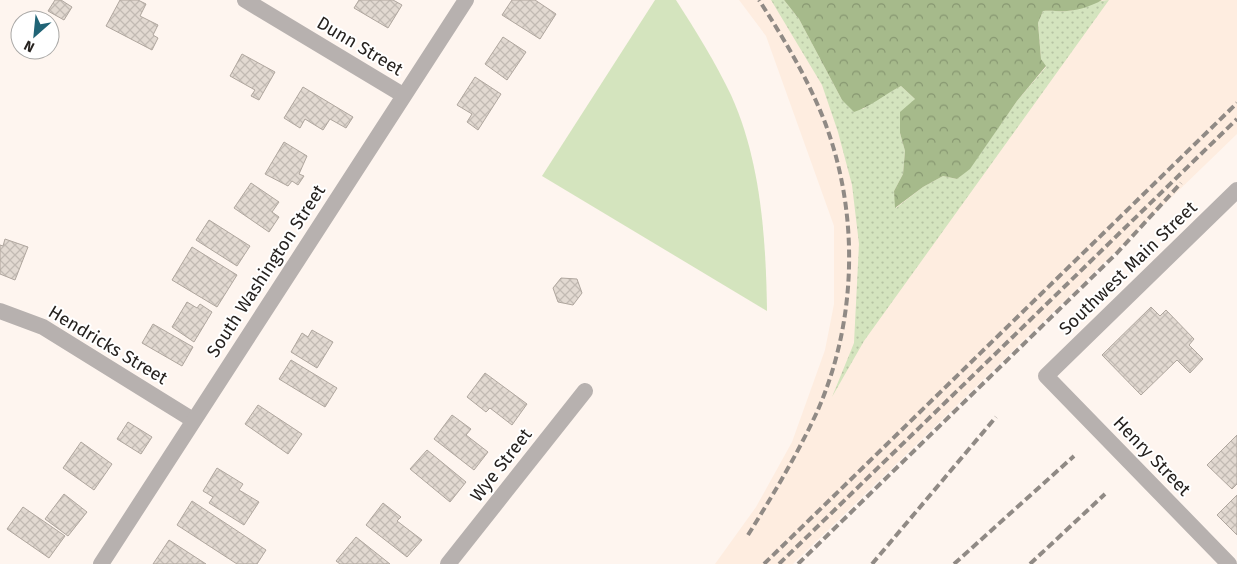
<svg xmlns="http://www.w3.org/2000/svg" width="1237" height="564" viewBox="0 0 1237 564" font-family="'Fira Sans',sans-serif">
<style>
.built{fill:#feede0}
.grass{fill:url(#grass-dots)}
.forest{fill:url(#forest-crowns)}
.pitch{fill:#d4e4be}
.building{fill:url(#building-cross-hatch);stroke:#afa69e}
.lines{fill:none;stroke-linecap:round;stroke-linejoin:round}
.street{stroke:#b7b1af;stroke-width:16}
.rail{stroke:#908a85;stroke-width:4;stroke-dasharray:8 4;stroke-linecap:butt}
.labels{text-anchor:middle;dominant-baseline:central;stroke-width:4;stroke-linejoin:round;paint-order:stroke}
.street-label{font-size:18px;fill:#26221f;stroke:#fff}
</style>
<defs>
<pattern id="grass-dots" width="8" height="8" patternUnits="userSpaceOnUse" patternTransform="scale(1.25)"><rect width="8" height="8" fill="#d4e4be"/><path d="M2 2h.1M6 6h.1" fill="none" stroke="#b6c3a3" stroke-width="1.8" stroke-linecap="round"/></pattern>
<pattern id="forest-crowns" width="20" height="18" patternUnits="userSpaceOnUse" patternTransform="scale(1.25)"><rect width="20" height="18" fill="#a6ba8b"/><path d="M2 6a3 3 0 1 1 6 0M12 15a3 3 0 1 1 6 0" fill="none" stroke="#879771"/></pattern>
<pattern id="building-cross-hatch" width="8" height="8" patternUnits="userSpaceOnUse" patternTransform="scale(1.25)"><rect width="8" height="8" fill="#e2d9d1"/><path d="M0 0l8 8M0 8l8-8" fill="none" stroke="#c2bab3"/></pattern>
</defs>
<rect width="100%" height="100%" fill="#fef5ef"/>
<path class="built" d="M739 0H1237V134L793 564H715L756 507 792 442 825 350 834 304V226L766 36Z"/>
<path class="grass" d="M771 0H784L799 19 842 100 863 109 881 96 901 86 915 99 900 133 905 151 903 174 894 191 896 208 923 187 943 176 957 179 970 168 1017 101 1046 67 1041 59 1038 23 1043 11C1052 10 1059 12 1067 11 1082 10 1095 0 1109 0L864 341 832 397 854 343 859 244 852 185 838 132 822 85Z"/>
<path class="forest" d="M784 0H1102C1092 6 1079 10 1067 11 1059 12 1052 10 1043 11L1038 23 1041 59 1046 66 1017 101 970 169 957 179 943 176 923 187 895 208 894 191 903 174 905 151 900 133V112L915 99 901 86C885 94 870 107 854 112L842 100 799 19Z"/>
<path class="pitch" d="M655 0H676C696 31 715 62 731 95 761 161 766 240 767 311L542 176Z"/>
<g class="building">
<path d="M55 0H61L72 7 64 20 48 11Z"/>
<path d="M120 0H138L146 4 140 16 158 25 153 35 158 38 152 50 106 26Z"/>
<path d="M359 0H393L402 5 388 28 354 8Z"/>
<path d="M512 0H535L556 14 540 39 502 15Z"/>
<path d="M503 37 526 52 507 80 485 64Z"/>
<path d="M242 54 275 72 259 100 251 96 255 90 230 76Z"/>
<path d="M475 77 501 94 478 130 467 122 472 114 457 105Z"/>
<path d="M303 87 353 117 346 128 330 119 323 130 305 119 300 128 284 118Z"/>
<path d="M284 142 307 156 299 174 304 176 298 185 292 181 288 186 265 174Z"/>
<path d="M251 183 279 202 272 212 279 217 269 232 234 208Z"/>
<path d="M209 220 250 246 237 266 196 240Z"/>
<path d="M5 239 28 247 15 280 0 274V245L3 246Z"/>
<path d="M192 247 237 275 217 307 172 280Z"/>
<path d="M561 278 577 279 582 293 573 305 558 302 553 288Z"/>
<path d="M187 302 197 308 200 304 212 312 194 342 172 327Z"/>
<path d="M1151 307 1160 316 1166 310 1194 339 1189 345 1203 359 1190 373 1177 360 1141 395 1102 355Z"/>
<path d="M153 324 193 347 182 366 142 343Z"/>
<path d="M312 330 333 342 317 368 291 352 302 333 308 337Z"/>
<path d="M291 360 337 388 325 407 279 379Z"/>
<path d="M485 373 527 404 512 425 490 408 486 412 467 397Z"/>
<path d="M258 405 302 434 288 454 245 424Z"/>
<path d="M452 415 471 429 466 435 488 452 474 470 434 439Z"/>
<path d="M128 422 152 437 141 454 117 439Z"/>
<path d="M1237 435V484L1232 489 1207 465Z"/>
<path d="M81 442 112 464 94 490 63 468Z"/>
<path d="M427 450 466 482 450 502 410 469Z"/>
<path d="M217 468 243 484 239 490 259 502 244 525 209 503 213 497 203 491Z"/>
<path d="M64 494 87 512 68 536 45 519Z"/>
<path d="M1237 495V535L1217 515Z"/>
<path d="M192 501 266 550 257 564H237L177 525Z"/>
<path d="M383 503 401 517 397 521 422 540 407 557 366 525Z"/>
<path d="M23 507 65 536 49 558 7 529Z"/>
<path d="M356 537 390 564H340L336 561Z"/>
<path d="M169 540 206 564H153Z"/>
</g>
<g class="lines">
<g class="street">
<path d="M245 0 403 95"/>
<path d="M0 311 43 327 193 420"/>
<path d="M101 564 466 0"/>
<path d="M448 564 585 391"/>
<path d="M1229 564 1046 376 1237 190"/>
</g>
<g class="rail">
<path d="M748 535C773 495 797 455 817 412 857 322 860 213 824 120 807 77 784 39 759 0"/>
<path d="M764 564 1237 103"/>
<path d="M779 564 1237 119"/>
<path d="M798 564 1117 253 1181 183"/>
<path d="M872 564 996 417"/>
<path d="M954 564 1074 456"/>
<path d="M1030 564 1105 494"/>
</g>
</g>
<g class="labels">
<g class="street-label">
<text transform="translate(360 46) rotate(31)">Dunn Street</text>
<text transform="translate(1128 268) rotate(-44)">Southwest Main Street</text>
<text transform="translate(266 271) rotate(-57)">South Washington Street</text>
<text transform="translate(108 345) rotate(31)">Hendricks Street</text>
<text transform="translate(1152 456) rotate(46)">Henry Street</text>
<text transform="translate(501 465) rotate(-52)">Wye Street</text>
</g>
</g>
<g transform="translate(35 35) rotate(207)"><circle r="24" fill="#ffffff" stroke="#a8a7a5"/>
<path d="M0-4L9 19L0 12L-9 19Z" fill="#206476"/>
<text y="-8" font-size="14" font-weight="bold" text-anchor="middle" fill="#26221f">N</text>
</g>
</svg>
